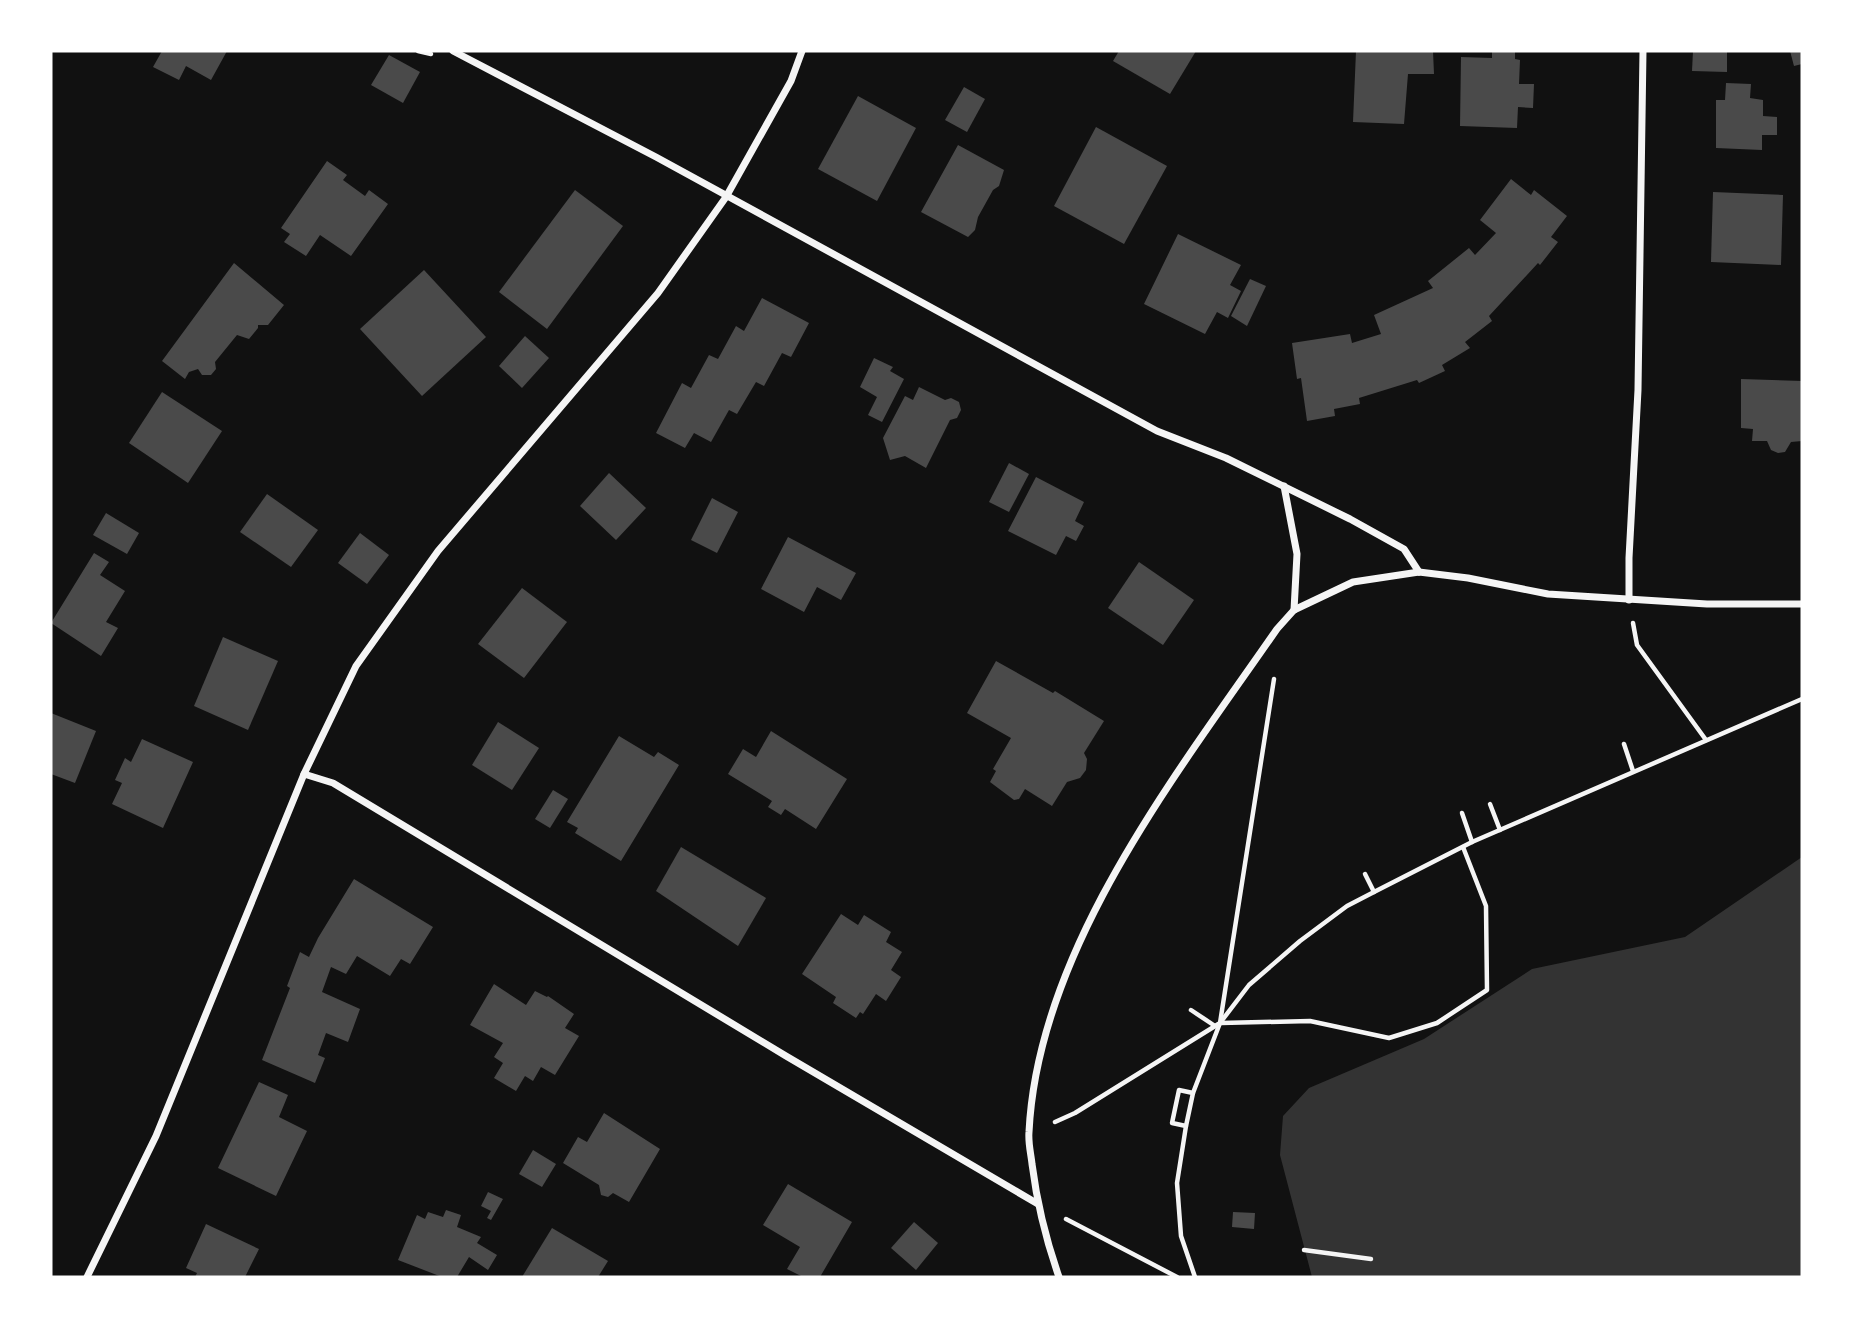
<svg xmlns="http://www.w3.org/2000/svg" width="1853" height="1328" viewBox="0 0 1853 1328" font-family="Signika,sans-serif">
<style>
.water{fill:#333}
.building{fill:#4a4a4a}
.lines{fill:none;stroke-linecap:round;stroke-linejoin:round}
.path{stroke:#f5f5f5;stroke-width:4.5}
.minor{stroke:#f5f5f5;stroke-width:7}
</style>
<rect width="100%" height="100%" fill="#111"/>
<path class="water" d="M1802 857V1277H1312L1280 1155 1283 1116 1309 1088 1424 1039 1532 969 1685 937Z"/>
<g class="building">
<path d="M162 51H227L211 80 186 66 179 80 153 67Z"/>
<path d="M1119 51H1196L1170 94 1113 61Z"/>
<path d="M1356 51H1433L1434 74H1408L1404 124 1353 122Z"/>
<path d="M1492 51H1515V59L1520 60 1519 84H1534L1533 108 1518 107 1517 128 1460 126 1461 57 1492 58Z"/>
<path d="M1693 51H1727V72L1692 71Z"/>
<path d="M1790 51H1802V64L1794 66Z"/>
<path d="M389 55 420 72 403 103 371 85Z"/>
<path d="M1726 83 1751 84 1750 98 1763 100V116L1777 117V135H1762V150L1716 148V100H1725Z"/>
<path d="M964 87 985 99 967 132 945 120Z"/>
<path d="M858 96 916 128 877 201 818 169Z"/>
<path d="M1096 127 1167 166 1124 244 1054 206Z"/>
<path d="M958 145 1004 170 999 186 993 190 978 217 975 230 968 237 921 212Z"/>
<path d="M327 161 347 175 343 180 365 196 369 190 388 204 351 256 320 235 306 256 284 242 290 234 281 228Z"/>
<path d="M1511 179 1531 195 1534 190 1567 216 1551 237 1558 242 1540 265 1538 263 1489 316 1492 321 1465 342 1470 348 1442 365 1445 371 1419 383 1417 380 1359 398 1360 404 1334 409 1335 416 1307 421 1301 378 1297 379 1292 343 1350 334 1352 343 1381 334 1374 315 1433 288 1428 281 1469 248 1475 255 1496 233 1480 220Z"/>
<path d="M575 190 623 226 547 329 499 292Z"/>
<path d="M1713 192 1783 195 1781 265 1711 262Z"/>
<path d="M1178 234 1241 265 1230 285 1241 291 1228 318 1217 312 1205 334 1144 304Z"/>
<path d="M234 263 284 305 268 325H258V328L249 339 237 335 215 362 216 369 211 375H202L198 369 189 372 185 379 162 361Z"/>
<path d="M424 270 486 337 422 396 360 329Z"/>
<path d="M1250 279 1266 286 1247 326 1231 316Z"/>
<path d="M762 298 809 323 791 357 782 353 764 386 756 382 737 414 729 410 711 442 694 433 685 448 656 433 682 383 691 388 709 355 718 359 736 326 744 331Z"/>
<path d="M525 336 549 358 522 388 499 366Z"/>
<path d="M874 358 893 367 890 371 904 379 882 422 868 415 877 397 860 387Z"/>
<path d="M1741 379 1802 381V441L1791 442 1785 452 1778 453 1771 450 1767 441H1752L1753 429 1741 428Z"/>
<path d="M919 387 945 400 951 398 959 402 961 410 957 418 950 420 926 468 905 456 890 460 883 438 905 396 913 400Z"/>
<path d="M162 392 222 431 188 483 129 443Z"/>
<path d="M1009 463 1029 474 1009 512 989 502Z"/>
<path d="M609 473 646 508 616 540 580 506Z"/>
<path d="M1036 477 1084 502 1075 521 1084 526 1076 541 1066 536 1056 555 1008 531Z"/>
<path d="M267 494 318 530 291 567 240 532Z"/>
<path d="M712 498 738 512 717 553 691 540Z"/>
<path d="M106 513 139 533 127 554 93 535Z"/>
<path d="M360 533 389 555 367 584 338 563Z"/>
<path d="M788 537 856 573 841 600 817 587 804 612 761 589Z"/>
<path d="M94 553 109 562 100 575 125 591 106 622 118 628 101 656 51 623Z"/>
<path d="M1139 562 1194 600 1163 645 1108 608Z"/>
<path d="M522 588 567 622 524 678 478 644Z"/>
<path d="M223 637 278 661 248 730 194 706Z"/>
<path d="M996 661 1053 693 1055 691 1104 721 1084 753 1087 759 1086 770 1080 778 1067 782 1052 806 1025 789 1019 799 1014 800 990 782 996 771 993 769 1011 738 967 713Z"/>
<path d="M51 713 96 731 75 783 51 774Z"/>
<path d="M498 722 539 748 512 790 472 765Z"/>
<path d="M771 731 847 779 816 829 785 809 781 815 768 807 772 801 728 774 743 749 756 757Z"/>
<path d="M619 736 654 757 658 752 679 765 621 861 575 833 578 828 567 822Z"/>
<path d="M142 739 193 762 163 828 112 804 122 783 115 780 125 758 131 762Z"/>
<path d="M553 790 568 799 550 828 535 819Z"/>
<path d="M681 847 766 898 738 946 656 891Z"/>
<path d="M354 879 433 927 410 964 401 959 390 976 357 956 346 974 331 967 322 992 360 1009 348 1042 326 1033 318 1055 325 1058 315 1083 262 1060 290 988 287 986 300 952 309 957 318 938Z"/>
<path d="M841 914 858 925 864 915 891 932 886 942 902 952 891 970 901 977 886 1001 876 994 863 1014 860 1012 856 1018 833 1003 836 997 802 974Z"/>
<path d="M494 984 526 1005 535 991 547 997 548 996 574 1014 565 1028 579 1036 555 1075 541 1067 533 1081 525 1076 516 1091 494 1078 503 1063 494 1057 503 1043 470 1025Z"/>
<path d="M259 1082 288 1095 279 1117 307 1131 276 1196 218 1168Z"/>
<path d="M604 1113 660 1149 629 1202 613 1193 608 1197 601 1195 599 1185 563 1163 578 1137 587 1142Z"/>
<path d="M533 1150 556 1164 542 1187 519 1174Z"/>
<path d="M788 1184 852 1222 820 1277H803L787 1269 800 1247 763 1225Z"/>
<path d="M488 1192 503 1199 491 1220 487 1218 491 1211 481 1206Z"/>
<path d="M446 1210 461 1215 457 1227 481 1237 477 1243 497 1255 488 1270 469 1257 457 1277H442L398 1260 417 1215 425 1219 428 1212 443 1217Z"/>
<path d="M1233 1212 1255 1213 1254 1229 1232 1227Z"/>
<path d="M914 1222 938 1243 916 1270 891 1248Z"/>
<path d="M206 1224 259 1249 245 1277H195L197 1273 186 1268Z"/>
<path d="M552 1228 608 1261 598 1277H522Z"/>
</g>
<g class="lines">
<g class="path">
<path d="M418 51 431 54"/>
<path d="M1633 623 1637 645 1706 740"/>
<path d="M1624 744 1633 771"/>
<path d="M1490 804 1500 830"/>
<path d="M1462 813 1472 842"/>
<path d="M1365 874 1374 892"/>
<path d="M1191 1010 1215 1026"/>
<path d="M1221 1023 1310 1021 1389 1038 1437 1023 1487 990 1486 906 1463 847"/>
<path d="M1055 1122 1075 1113 1220 1023 1274 679"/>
<path d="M1186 1126 1172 1123 1179 1090 1193 1093"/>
<path d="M1066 1219 1177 1277"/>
<path d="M1304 1250 1371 1259"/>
<path d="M1195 1277 1181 1236 1177 1183 1186 1126 1193 1093 1220 1023 1249 985 1300 941 1347 906 1374 892 1472 842 1802 699"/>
</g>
<g class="minor">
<path d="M453 51 656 157 1157 431 1226 458 1350 519 1404 549 1419 572"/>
<path d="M1284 486 1297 554 1294 610"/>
<path d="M1629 600V558L1638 390 1643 51"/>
<path d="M304 774 333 783 786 1056 1038 1204"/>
<path d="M87 1277 156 1136 304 774 356 666 438 551 658 293 726 197 791 81 802 51"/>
<path d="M1059 1277C1046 1240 1037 1203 1032 1164 1031 1154 1028 1143 1029 1132 1038 949 1176 775 1277 629L1294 610 1353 582 1419 572 1468 578 1548 594 1707 604H1802"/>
</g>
</g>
<rect width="1853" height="1328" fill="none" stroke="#ffffff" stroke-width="105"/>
</svg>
